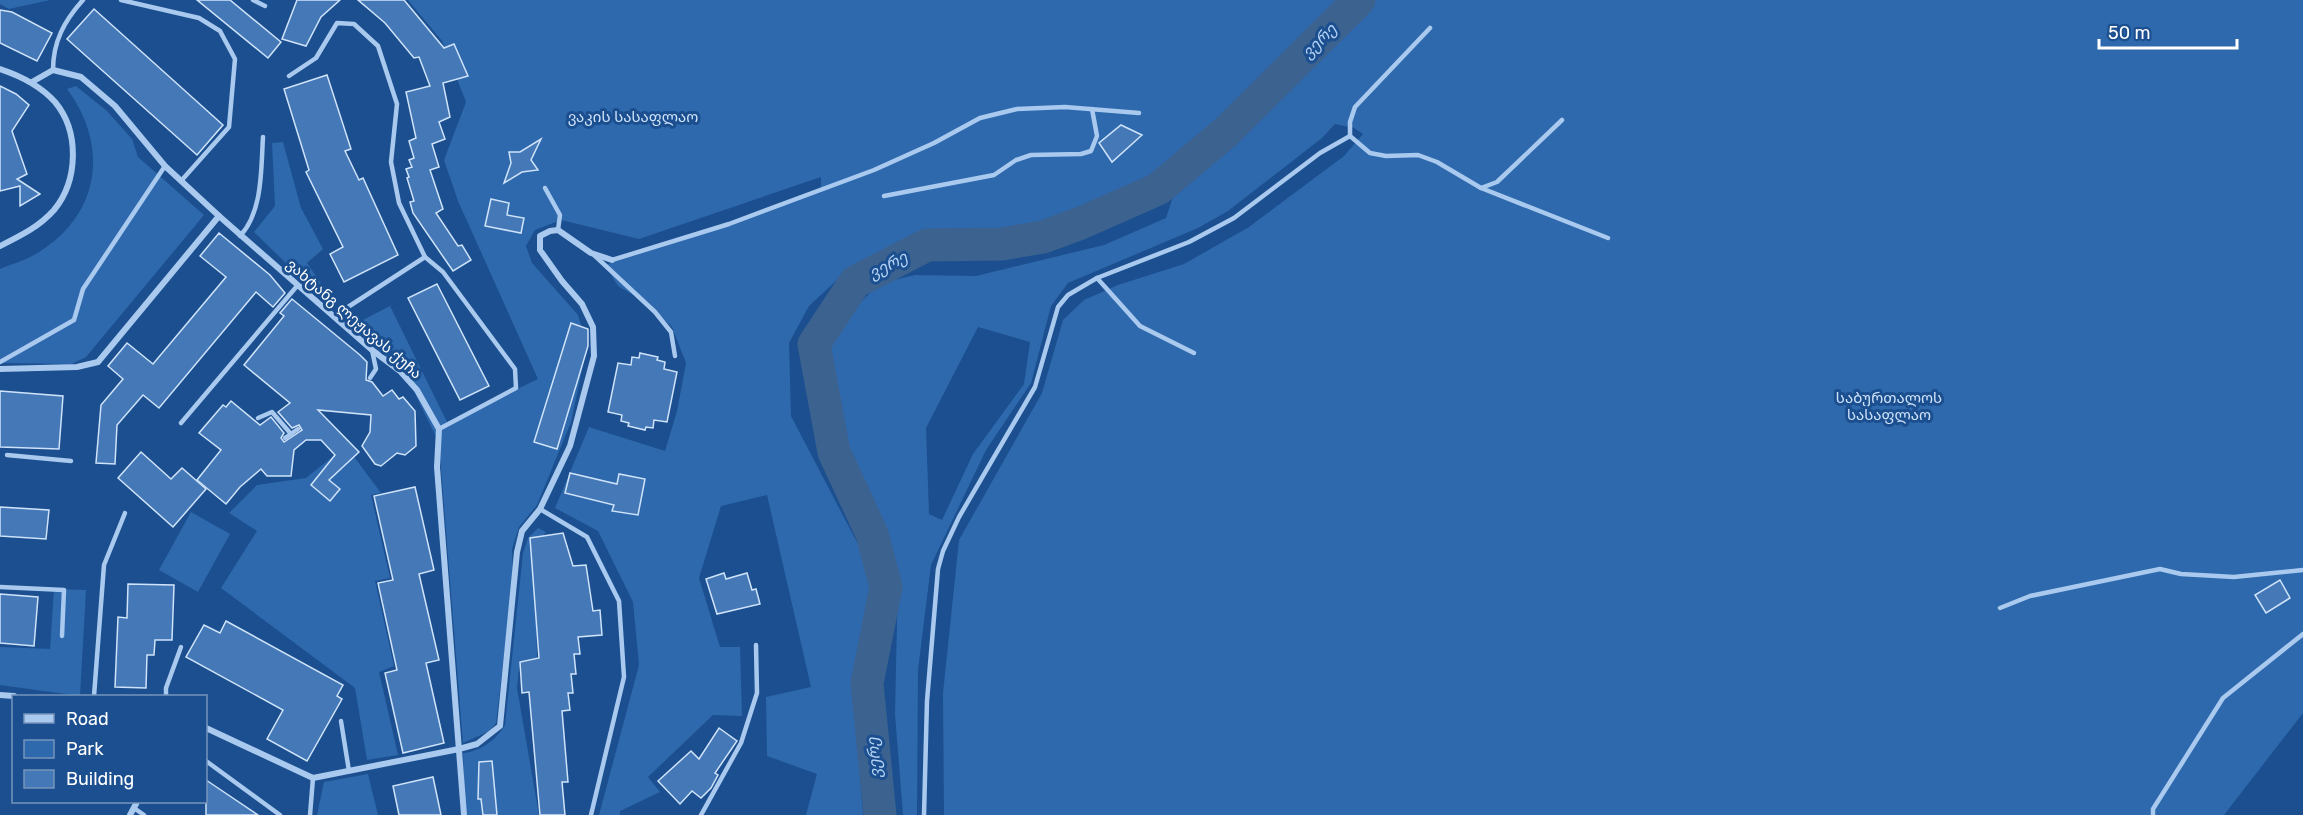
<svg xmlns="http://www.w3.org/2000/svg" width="2303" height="815" viewBox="0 0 2303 815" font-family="Rubik,'Noto Sans Georgian',sans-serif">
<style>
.green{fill:#2e69ad;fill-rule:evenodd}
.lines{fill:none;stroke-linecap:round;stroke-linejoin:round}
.river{stroke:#3c6290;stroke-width:33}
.building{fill:#4478b7;stroke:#cfe3fa;stroke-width:1.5}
.service{stroke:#a9c9ee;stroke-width:4.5}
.minor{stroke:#a9c9ee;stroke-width:6}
.labels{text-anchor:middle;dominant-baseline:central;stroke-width:6;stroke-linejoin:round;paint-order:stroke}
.park-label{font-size:15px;fill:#cfe3fa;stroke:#1b4f8f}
.street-label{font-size:15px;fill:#fff;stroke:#1b4f8f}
.water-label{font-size:16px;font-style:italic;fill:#b5d3f5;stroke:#1b4f8f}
</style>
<rect width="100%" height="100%" fill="#1b4f8f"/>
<g class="green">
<path d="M0 0H50L9 9 0 4Z"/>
<path d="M408 0H2303V713L2224 815H944L943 693 959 540 1042 393 1063 320 1084 300 1118 285 1184 264 1249 227 1344 156 1363 134 1354 128 1335 124 1322 138 1228 211 1198 228 1068 283 1051 306 1031 383 986 450 931 565 918 670 917 815H903L895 714 898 576 893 557 844 455 827 391 825 344 850 313 880 283 915 275 976 276 1104 245 1166 218 1189 148 1159 176 1082 211 1000 234 928 235 851 267 809 306 789 343 791 416 860 548 871 589 854 703 863 815H806L817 774 767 756 766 697 811 687 767 495 721 506 699 578 720 647H740L742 716 713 715 648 777 660 792 620 811V815H599L639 665 633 602 598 531 555 508 589 427 665 451 677 411 686 363 672 327 645 302 618 286 605 265 821 191V177L639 239 561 220 535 230 526 246 532 263 578 315 587 346 571 422 537 505 519 527 512 549 513 579 496 723 490 731 463 743 439 443 405 373 351 326 390 306 447 422 538 379 458 201 444 160 466 102 442 41ZM978 327 1030 342 1024 384 973 454 942 520 929 514 926 428Z"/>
<path d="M76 86 107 111 132 139 138 157 204 215 86 357 72 364 0 363V269C11 264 24 261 34 255 99 218 111 148 67 89Z"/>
<path d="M283 142 301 208 323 249 307 263 333 301 329 305 254 232 275 206 272 143Z"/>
<path d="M346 446 381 493 371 495 390 578 375 581 394 666 379 672 398 755 367 760 355 688 221 588 257 531 229 513 257 485 306 478Z"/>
<path d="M191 512 230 534 198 592 159 570Z"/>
<path d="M538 528 546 532 535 546 537 664 519 668 517 688 539 815H465L463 753C480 752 496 740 505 725L523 553 528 538Z"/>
<path d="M54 589 86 590 80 696 0 685V647L50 649Z"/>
<path d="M368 774 378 815H317L324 782Z"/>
</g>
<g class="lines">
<path class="river" d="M880 815 867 683 886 587 872 534 834 452 814 344 855 282 927 245 1002 244 1043 237 1081 223 1158 189 1226 132 1359 0"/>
</g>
<g class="building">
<path d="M197 0H230L281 42 268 58Z"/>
<path d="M297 0H340L321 17 306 46 282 39Z"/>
<path d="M358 0H404L444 48 454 44 468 76 443 83 450 117 439 122 445 139 432 144 439 167 430 170 443 209 436 213 458 246 462 245 471 260 453 271 413 213 410 202 414 201 407 178 409 177 406 169 412 167 409 160 414 158 409 141 416 138 406 92 430 86 419 57 414 58 385 23Z"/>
<path d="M94 9 223 125 197 155 67 39Z"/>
<path d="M0 10 12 12 52 33 37 61 0 43Z"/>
<path d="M327 75 351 149 345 151 359 180 363 178 398 255 344 282 330 254 343 247 306 172 309 170 284 89Z"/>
<path d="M0 86 16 94 29 105 12 131 27 174 17 179 40 194 20 206V186L0 191Z"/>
<path d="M1121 125 1142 135 1112 162 1099 143Z"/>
<path d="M541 139 531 160 538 170 522 172 504 183 511 163 509 152H520Z"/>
<path d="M491 199 509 203 507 215 524 218 521 233 485 226Z"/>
<path d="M219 233 270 275 285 293 273 307 256 292 159 408 143 395 117 425 115 464 96 463 101 405 123 379 108 366 127 343 153 364 226 277 200 256Z"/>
<path d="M437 284 489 386 460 400 408 298Z"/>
<path d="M292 299 360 355 367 362 366 380 372 382 383 396 392 390 399 399 403 397 415 411 416 446 405 455 397 453 381 466 375 464 362 446 370 432 371 415 318 410 359 452 329 480 340 489 330 501 311 485 335 455 321 440H306L294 450 291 476H267L261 469 240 487 226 504 197 480 221 450 199 433 223 405 226 407 231 401 260 425 271 417 284 433 281 438 284 442 302 430 299 425 292 428 278 412 290 403 244 365 284 316 280 313Z"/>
<path d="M571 323 588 329V346L557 449 534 442Z"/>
<path d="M640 353 658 357 657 360 665 362 664 369 677 372 667 422 654 420 653 428 646 427 645 430 628 426 629 423 621 421 622 415 608 412 618 363 631 365 632 357 639 358Z"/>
<path d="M0 391 63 396 59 449 0 447Z"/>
<path d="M141 452 171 479 182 468 206 489 173 527 118 478Z"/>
<path d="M570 473 617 484 619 474 645 479 638 515 612 511 614 505 565 493Z"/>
<path d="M415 487 434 570 419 574 439 660 426 663 444 743 403 753 385 673 397 670 378 583 393 580 374 496Z"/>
<path d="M0 507 49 510 46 539 0 536Z"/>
<path d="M563 533 573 566 586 565 593 611 600 610 602 635 578 637 580 654H574L576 674H571L573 693H568L570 710 562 711 568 782H562L565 815H540L529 692 522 693 520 662 539 658 530 538Z"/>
<path d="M724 573 726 579 747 573 752 590 756 589 760 604 717 614 706 579Z"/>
<path d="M2280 580 2290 598 2266 613 2255 595Z"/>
<path d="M128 584 174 585 172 640H155L154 655H147L146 688 115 687 118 617 127 618Z"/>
<path d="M0 594 38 597 34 646 0 643Z"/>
<path d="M226 621 343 685 337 696 342 699 307 761 267 739 283 710 186 657 204 625 220 633Z"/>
<path d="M719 728 737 741 715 773 718 775 711 788 701 798 692 791 680 804 658 781 691 751 699 759Z"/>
<path d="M492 761 497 815H483L481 799H478L479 762Z"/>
<path d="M433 777 441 815H399L393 786Z"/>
<path d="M206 780 258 815H206Z"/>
</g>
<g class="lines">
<g class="service">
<path d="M121 0 199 18 220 31 235 59 229 127 181 181"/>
<path d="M253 0 265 6"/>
<path d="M1430 28 1355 107 1350 122V136L1370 153 1386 156 1418 155 1437 162 1481 188 1608 238"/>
<path d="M53 70C53 42 64 21 83 0"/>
<path d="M289 76 316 58 337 23 354 24 378 46 397 104 391 162 399 203 425 257 348 307 335 318"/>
<path d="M545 188 560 215 558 230"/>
<path d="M1481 188 1497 182 1562 120"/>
<path d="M884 196 994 175 1016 160 1031 155 1081 154 1091 151 1097 136 1092 109"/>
<path d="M240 236C263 212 261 168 263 137"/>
<path d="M593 254 655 312 671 332 675 356"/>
<path d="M425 257 443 272 515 369 516 388 439 429"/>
<path d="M612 260 729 224 874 170 934 143 980 118 1017 109 1065 107 1139 113"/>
<path d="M1097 278 1140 326 1194 353"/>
<path d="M0 362 74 320 83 289 165 166"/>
<path d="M370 378 376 369 372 350"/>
<path d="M258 418 272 412 291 434"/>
<path d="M181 423 297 286"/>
<path d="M285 438 298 429"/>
<path d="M7 455 71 461"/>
<path d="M540 509 587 537 619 601 624 677 591 815"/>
<path d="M0 587 64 590 62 636"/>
<path d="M2000 608 2030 596 2160 569 2181 574 2234 577 2303 570"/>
<path d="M94 696 104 565 125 513"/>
<path d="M166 696V688L181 647"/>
<path d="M341 721 349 771"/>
<path d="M206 761 280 815"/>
<path d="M134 808 144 815"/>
<path d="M310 815 313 778"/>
<path d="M701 815 741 743 757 693 756 645"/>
<path d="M924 815 927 701 938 569 943 551 959 517 1035 387 1058 307 1068 295 1097 278 1189 242 1234 218 1320 153 1350 136"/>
<path d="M2153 815V809L2223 698 2303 634"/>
</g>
<g class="minor">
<path d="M0 69C21 76 40 85 55 102 80 132 78 181 54 210 39 227 20 236 0 246"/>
<path d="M32 82 53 70 81 77 115 106 165 166 219 216 372 350 400 371 417 390 439 429 437 467 464 815"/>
<path d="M0 369 77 367 98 362 219 216"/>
<path d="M0 695 14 696"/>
<path d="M206 728 313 778 459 749 477 744 500 726 517 552 522 531 540 509 570 446 594 356 593 327 582 304 562 281 540 250V236L550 231 558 230 591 253 612 260"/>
<path d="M130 815 137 802"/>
</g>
</g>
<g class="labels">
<g class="park-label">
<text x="633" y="117">ვაკის სასაფლაო</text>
<text x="1889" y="398">საბურთალოს<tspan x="1889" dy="17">სასაფლაო</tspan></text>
</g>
<g class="street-label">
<text transform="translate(354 319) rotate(41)">ვახტანგ ლეჟავას ქუჩა</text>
</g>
<g class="water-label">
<text transform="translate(1319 41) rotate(-45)">ვერე</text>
<text transform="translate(888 265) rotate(-27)">ვერე</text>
<text transform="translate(874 758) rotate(-95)">ვერე</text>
</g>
</g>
<rect x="12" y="695" width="195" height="108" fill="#1b4f8f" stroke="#7695bc" stroke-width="1.5"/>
<rect x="24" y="714" width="30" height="9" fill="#a9c9ee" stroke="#7695bc" stroke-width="1.5"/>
<text x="66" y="725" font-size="18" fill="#ffffff">Road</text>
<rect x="24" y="740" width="30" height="18" fill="#2e69ad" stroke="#7695bc" stroke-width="1.5"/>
<text x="66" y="755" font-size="18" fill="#ffffff">Park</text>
<rect x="24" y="770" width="30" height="18" fill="#4478b7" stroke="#7695bc" stroke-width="1.5"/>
<text x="66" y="785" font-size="18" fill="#ffffff">Building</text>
<path d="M2099 39v9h138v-9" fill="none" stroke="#ffffff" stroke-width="3"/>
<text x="2108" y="39" font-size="18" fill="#ffffff" stroke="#1b4f8f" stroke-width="4.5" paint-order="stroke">50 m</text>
</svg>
